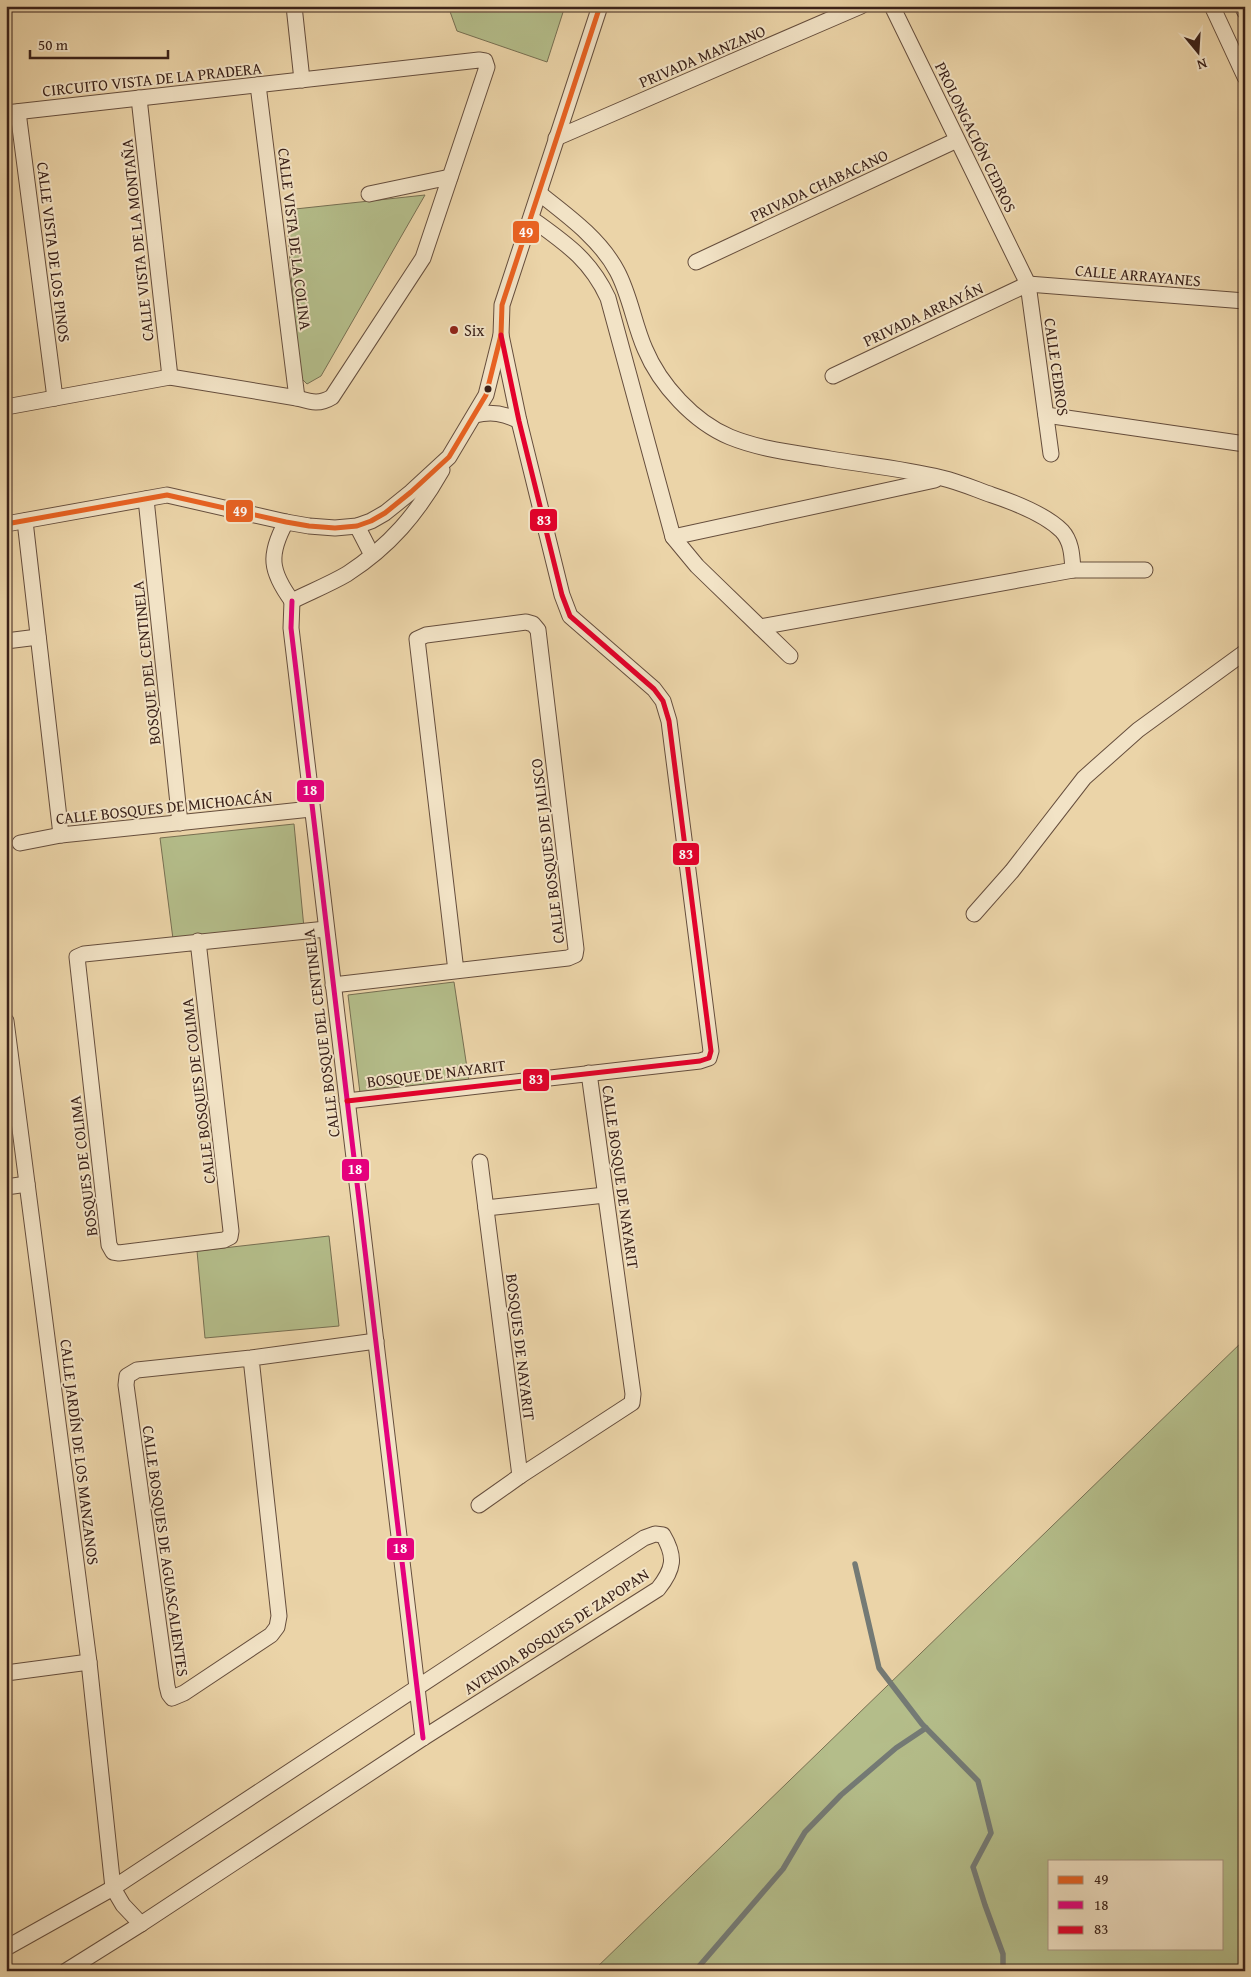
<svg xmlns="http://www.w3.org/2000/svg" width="1251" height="1977" viewBox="0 0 1251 1977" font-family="'Gentium Book Plus',serif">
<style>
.green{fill:#b4bd8a;stroke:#776f52;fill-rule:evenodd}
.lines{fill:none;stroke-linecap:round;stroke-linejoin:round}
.stream{stroke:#747a75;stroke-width:5.5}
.street-casing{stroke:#664e3d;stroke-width:17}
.street{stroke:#f2e3c6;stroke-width:15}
.bus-1-casing{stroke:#f2e3c6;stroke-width:9}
.bus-2-casing{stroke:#f2e3c6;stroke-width:9}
.bus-3-casing{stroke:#f2e3c6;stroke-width:9}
.bus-1{stroke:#e96222;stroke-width:5}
.bus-2{stroke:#e5007d;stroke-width:5}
.bus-3{stroke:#e4002b;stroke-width:5}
.poi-dot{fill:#8f2418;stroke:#f2e3c6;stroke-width:2}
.bus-dot{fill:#3a2119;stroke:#f2e3c6;stroke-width:2}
.labels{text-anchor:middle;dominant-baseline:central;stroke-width:4;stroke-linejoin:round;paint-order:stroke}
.street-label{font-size:16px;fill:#3a2119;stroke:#f2e3c6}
.poi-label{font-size:16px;fill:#3a2119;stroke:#f2e3c6;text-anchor:start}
.line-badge{stroke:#f2e3c6;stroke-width:2}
.badge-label{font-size:14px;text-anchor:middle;font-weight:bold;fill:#fff}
</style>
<rect width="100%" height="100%" fill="#ebd4a8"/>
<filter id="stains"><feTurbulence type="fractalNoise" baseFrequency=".004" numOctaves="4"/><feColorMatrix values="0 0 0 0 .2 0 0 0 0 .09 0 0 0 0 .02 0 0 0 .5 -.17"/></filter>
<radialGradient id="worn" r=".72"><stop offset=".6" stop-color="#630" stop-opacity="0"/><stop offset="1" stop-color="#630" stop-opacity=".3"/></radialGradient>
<g class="green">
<path d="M448 6H565L547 62 457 31Z"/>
<path d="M425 195 321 376 307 384 299 376 286 210Z"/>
<path d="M294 824 304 928 173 939 160 838Z"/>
<path d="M454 982 469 1081 360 1093 348 995Z"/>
<path d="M329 1236 339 1326 205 1338 197 1251Z"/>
<path d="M1245 1339V1971H593ZM1050 1861H1222V1948H1050Z"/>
</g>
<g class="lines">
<g class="stream">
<path d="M855 1564 879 1668 922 1724 978 1781 991 1833 973 1867 985 1905 1003 1954V1971"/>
<path d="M695 1971 783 1869 805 1832 841 1795 896 1748 926 1728"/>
</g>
<defs>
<g id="street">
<path d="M294 6 302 80"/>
<path d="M892 6 1028 284 1051 454"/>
<path d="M1212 6 1245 77"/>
<path d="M1242 6 1245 12"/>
<path d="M258 85 297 398"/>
<path d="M139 98 170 377"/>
<path d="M18 112 55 398"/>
<path d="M6 113 479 60 485 61 487 67 423 258 332 397C319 405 311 402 297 398L170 377 6 407"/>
<path d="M556 138 861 6"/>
<path d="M369 194 450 177"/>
<path d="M540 194C568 216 600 239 617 271 630 295 634 324 645 349 660 385 694 422 730 437 762 450 796 453 830 459 867 465 905 469 942 478 959 482 975 489 992 495 1013 502 1046 515 1062 531 1072 542 1072 557 1073 570"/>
<path d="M532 219C565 243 590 259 608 298L673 537 697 566 790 656"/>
<path d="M696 262 957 140"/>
<path d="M833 376 1028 284 1245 301"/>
<path d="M475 415C491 411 504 413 519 421"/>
<path d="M1046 415 1245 444"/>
<path d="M146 499 180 823"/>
<path d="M25 521 61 835"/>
<path d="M286 522C268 555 270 571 292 601"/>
<path d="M6 524 167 495 286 522 309 526 335 528 357 526 371 521 385 513 411 492 449 457 486 395 501 335 502 305 600 6"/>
<path d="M357 526 372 555"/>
<path d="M673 537 935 480"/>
<path d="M292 601 291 628 423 1738"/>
<path d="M292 601C310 592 330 584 347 574 390 546 417 514 442 470"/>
<path d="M760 627 1073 570H1145"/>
<path d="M6 641 38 637"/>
<path d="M20 843 61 835 311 809"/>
<path d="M974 914 1012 871 1084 778 1138 730 1245 652"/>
<path d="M198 941 231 1231 230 1237 224 1240 119 1253 113 1252 109 1245 77 957 84 954 326 929"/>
<path d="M333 985 568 958 575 955 576 949 538 630 533 624 526 622 426 635 417 639 456 971"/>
<path d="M6 1021 89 1662 113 1888 123 1905 141 1924"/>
<path d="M347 1101 700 1061 709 1058 711 1051 669 721 663 701 654 689 570 616 562 595 519 421 501 335"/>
<path d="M480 1162 520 1476"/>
<path d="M6 1187 27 1184"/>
<path d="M486 1208 605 1195"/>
<path d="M251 1358 279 1616 277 1627 271 1635 184 1693 172 1698 169 1694 167 1686 126 1385 127 1376 137 1370 251 1358 376 1341"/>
<path d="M479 1505 520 1476 632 1403 633 1394 589 1073"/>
<path d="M6 1673 89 1662"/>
<path d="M6 1948 113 1888 644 1538 655 1534 663 1535C676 1557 674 1569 658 1589L423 1738 141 1924 66 1971"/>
</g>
</defs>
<use href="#street" class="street-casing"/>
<use href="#street" class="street"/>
<defs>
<path id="bus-1" d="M6 524 167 495 286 522 309 526 335 528 357 526 371 521 385 513 411 492 449 457 486 395 501 335 502 305 600 6"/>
<path id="bus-2" d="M292 601 291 628 423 1738"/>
<path id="bus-3" d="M347 1101 700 1061 709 1058 711 1051 669 721 663 701 654 689 570 616 562 595 519 421 501 335"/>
</defs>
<use href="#bus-1" class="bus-1-casing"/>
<use href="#bus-2" class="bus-2-casing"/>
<use href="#bus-3" class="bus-3-casing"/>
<use href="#bus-1" class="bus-1"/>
<use href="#bus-2" class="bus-2"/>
<use href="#bus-3" class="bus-3"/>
</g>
<circle class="poi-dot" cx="454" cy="330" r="5"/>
<circle class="bus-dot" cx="488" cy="389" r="4.5"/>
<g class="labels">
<g class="street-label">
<text transform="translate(702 56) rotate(-23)">PRIVADA MANZANO</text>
<text transform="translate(152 79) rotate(-6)">CIRCUITO VISTA DE LA PRADERA</text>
<text transform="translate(976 137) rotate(64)">PROLONGACIÓN CEDROS</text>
<text transform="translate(819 185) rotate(-25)">PRIVADA CHABACANO</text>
<text transform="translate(295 239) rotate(83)">CALLE VISTA DE LA COLINA</text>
<text transform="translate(137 240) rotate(-96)">CALLE VISTA DE LA MONTAÑA</text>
<text transform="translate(54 252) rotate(83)">CALLE VISTA DE LOS PINOS</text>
<text transform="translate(1138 275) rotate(5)">CALLE ARRAYANES</text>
<text transform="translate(923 314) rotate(-25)">PRIVADA ARRAYÁN</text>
<text transform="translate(1057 367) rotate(82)">CALLE CEDROS</text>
<text transform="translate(146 663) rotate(-96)">BOSQUE DEL CENTINELA</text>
<text transform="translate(164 807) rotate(-6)">CALLE BOSQUES DE MICHOACÁN</text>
<text transform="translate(547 851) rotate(-97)">CALLE BOSQUES DE JALISCO</text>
<text transform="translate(321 1033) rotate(-97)">CALLE BOSQUE DEL CENTINELA</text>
<text transform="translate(436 1073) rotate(-7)">BOSQUE DE NAYARIT</text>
<text transform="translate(198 1091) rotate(-97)">CALLE BOSQUES DE COLIMA</text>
<text transform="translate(83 1166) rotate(-97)">BOSQUES DE COLIMA</text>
<text transform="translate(621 1177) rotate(82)">CALLE BOSQUE DE NAYARIT</text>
<text transform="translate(521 1347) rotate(83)">BOSQUES DE NAYARIT</text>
<text transform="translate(80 1452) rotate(83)">CALLE JARDÍN DE LOS MANZANOS</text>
<text transform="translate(166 1551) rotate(82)">CALLE BOSQUES DE AGUASCALIENTES</text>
<text transform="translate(556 1631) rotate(-33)">AVENIDA BOSQUES DE ZAPOPAN</text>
</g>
<g class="poi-label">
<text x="464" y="330">Six</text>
</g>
</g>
<g class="line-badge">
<rect x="512" y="220" width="28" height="24" rx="5" fill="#e96222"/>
<rect x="225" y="499" width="29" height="24" rx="5" fill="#e96222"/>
<rect x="529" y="508" width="29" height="24" rx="5" fill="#e4002b"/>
<rect x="296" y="779" width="29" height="24" rx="5" fill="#e5007d"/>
<rect x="672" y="842" width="28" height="24" rx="5" fill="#e4002b"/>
<rect x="522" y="1068" width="28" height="24" rx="5" fill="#e4002b"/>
<rect x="341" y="1158" width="29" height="24" rx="5" fill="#e5007d"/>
<rect x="386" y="1537" width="29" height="24" rx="5" fill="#e5007d"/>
</g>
<g class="badge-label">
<text x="526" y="237">49</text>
<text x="240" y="516">49</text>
<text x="544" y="525">83</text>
<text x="310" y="795">18</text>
<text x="686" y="859">83</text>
<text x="536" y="1084">83</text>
<text x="355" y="1174">18</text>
<text x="400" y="1553">18</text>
</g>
<rect width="1251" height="1977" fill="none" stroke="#ebd4a8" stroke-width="25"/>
<rect x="8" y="8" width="1236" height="1962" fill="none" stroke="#3a2119" stroke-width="2.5"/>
<rect x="12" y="12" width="1226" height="1952" fill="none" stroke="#3a2119"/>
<rect x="1048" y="1860" width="175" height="90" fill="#f2e3c6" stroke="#a89581"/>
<rect x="1058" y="1876" width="25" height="8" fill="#e96222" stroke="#a89581"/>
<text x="1094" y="1884" font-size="15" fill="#3a2119">49</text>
<rect x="1058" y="1901" width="25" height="8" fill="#e5007d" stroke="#a89581"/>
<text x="1094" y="1910" font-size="15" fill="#3a2119">18</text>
<rect x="1058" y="1926" width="25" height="8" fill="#e4002b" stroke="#a89581"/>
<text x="1094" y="1934" font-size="15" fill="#3a2119">83</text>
<g transform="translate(1198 52) rotate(162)" stroke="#f2e3c6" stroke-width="4" paint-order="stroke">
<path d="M0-4L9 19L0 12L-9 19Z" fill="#3a2119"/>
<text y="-8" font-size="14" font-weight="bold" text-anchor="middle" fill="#3a2119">N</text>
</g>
<path d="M30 50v8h138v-8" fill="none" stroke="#3a2119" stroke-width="2.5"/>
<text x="38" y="50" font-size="15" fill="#3a2119" stroke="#f2e3c6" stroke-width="4" paint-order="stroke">50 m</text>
<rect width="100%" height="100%" filter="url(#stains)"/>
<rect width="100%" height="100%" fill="url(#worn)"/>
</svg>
